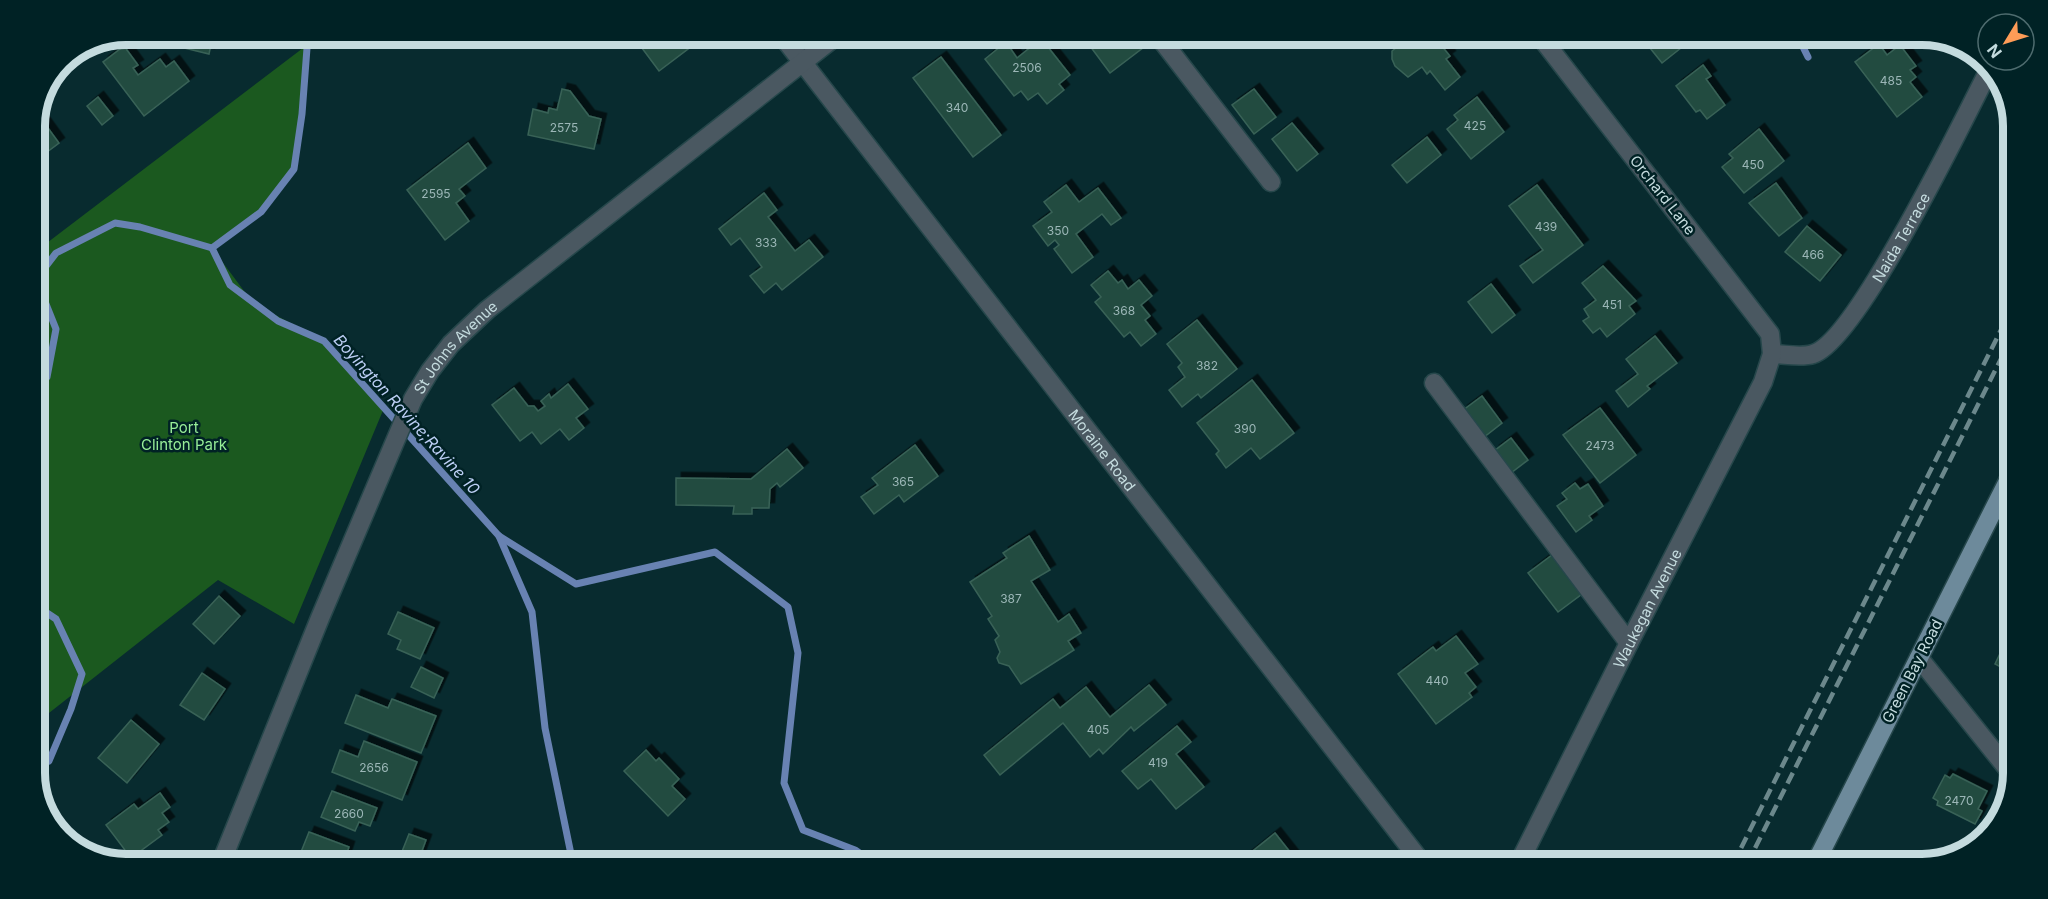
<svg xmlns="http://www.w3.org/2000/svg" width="2048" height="899" viewBox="0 0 2048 899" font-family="Inter,sans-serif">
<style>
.green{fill:#1b591f}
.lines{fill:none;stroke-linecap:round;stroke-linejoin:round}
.stream{stroke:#6882b2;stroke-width:7}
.building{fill:#234c41;stroke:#396257;stroke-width:1.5;filter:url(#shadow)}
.minor-casing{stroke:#26474b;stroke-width:21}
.major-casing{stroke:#26474b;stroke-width:21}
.minor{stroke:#4a5861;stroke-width:18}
.major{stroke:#6d8a9b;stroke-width:18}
.rail{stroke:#6c888c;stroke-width:4.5;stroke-dasharray:12 6;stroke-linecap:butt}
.labels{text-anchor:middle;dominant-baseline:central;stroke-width:5;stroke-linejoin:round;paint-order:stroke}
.number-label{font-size:12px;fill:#9cb7b7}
.street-label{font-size:15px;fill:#c4dbde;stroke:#002225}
.park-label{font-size:15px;fill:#97ee98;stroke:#002225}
.water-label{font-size:16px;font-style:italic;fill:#bdd0f6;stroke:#002225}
.rim{fill:none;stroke:#c4dbde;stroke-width:8}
</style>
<defs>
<filter id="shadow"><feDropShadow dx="5.5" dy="-5.5" stdDeviation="0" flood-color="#0009"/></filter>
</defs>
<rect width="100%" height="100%" fill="#082b2f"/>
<path class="green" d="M307 45 294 169 261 212 212 248 253 303 324 341 384 408 294 624 218 580 35 724V252Z"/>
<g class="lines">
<g class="stream">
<path d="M308 35 302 114 294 169 261 212 212 248 230 285 278 321 324 341 499 536 576 584 715 552 788 607 798 653 784 783 803 830 855 850 871 861"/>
<path d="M1800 41 1808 57"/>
<path d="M35 394 47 377 56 329 36 279 56 253 115 223 140 227 212 248"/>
<path d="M499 536 532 612 545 728 572 859"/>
<path d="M35 605 56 619 82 674 71 709 49 761"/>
</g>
</g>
<g class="building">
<path d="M187 35H213L209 54 184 48Z"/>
<path d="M633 36 686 37 692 46 659 71Z"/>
<path d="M1084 38H1144L1148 44 1110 73Z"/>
<path d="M1345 39H1359L1350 46Z"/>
<path d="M1408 39H1436L1450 56 1446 59 1460 77 1445 90 1430 71 1427 74 1422 67 1408 77 1395 66 1392 59V51Z"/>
<path d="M1660 40H1691L1662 63 1650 48Z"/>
<path d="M1006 42 1017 58 1037 42H1044L1070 75 1059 84 1064 90 1047 104 1038 93 1028 100 1021 91 1014 96 985 59Z"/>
<path d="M1879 44 1887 55 1900 45 1916 66 1910 70 1916 77 1910 82 1922 97 1897 117 1855 62Z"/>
<path d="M124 46 138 65 133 68 138 75 160 59 166 67 174 61 189 81 144 116 103 62Z"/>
<path d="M941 57 1001 135 973 157 913 78Z"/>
<path d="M1703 65 1711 76 1706 79 1725 105 1707 119 1700 110 1696 112 1676 86Z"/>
<path d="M562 89 570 91 589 116 601 119 594 149 528 135 533 109 548 113 549 108 557 110Z"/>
<path d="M1254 89 1276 117 1254 134 1232 105Z"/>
<path d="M98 97 113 116 102 125 87 106Z"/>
<path d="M1477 97 1504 132 1471 159 1447 129 1458 120 1454 115Z"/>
<path d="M40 117 59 143 35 161V121Z"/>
<path d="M1292 123 1318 154 1297 171 1272 139Z"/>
<path d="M1759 129 1784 161 1744 193 1722 167 1733 158 1729 154Z"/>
<path d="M1427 137 1441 155 1407 183 1392 165Z"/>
<path d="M468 143 486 168 459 189 465 196 456 203 469 221 445 240 407 190Z"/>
<path d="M1776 183 1802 218 1779 236 1749 203Z"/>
<path d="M1066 185 1079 202 1098 188 1121 218 1111 225 1102 214 1076 234 1093 257 1072 273 1054 249 1059 245 1055 240 1048 246 1033 226 1052 212 1044 202Z"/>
<path d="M1537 185 1583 245 1533 283 1520 266 1543 250 1509 206Z"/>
<path d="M764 193 777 210 768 217 795 251 809 240 823 257 782 290 776 283 764 293 750 276 762 267 740 238 731 245 719 229Z"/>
<path d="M1807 226 1841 255 1820 281 1785 252Z"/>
<path d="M1603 266 1636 301 1629 306 1635 314 1607 337 1600 328 1593 333 1583 321 1589 317 1584 309 1596 300 1582 283Z"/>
<path d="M1108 271 1118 283 1122 280 1128 289 1139 280 1152 296 1141 305 1150 316 1145 320 1156 334 1141 346 1130 332 1124 337 1095 302 1101 297 1091 285Z"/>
<path d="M1491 284 1515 315 1492 333 1468 302Z"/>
<path d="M1197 320 1237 369 1201 398 1198 394 1182 407 1169 390 1185 377 1178 367 1182 363 1167 344Z"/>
<path d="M1655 336 1677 363 1647 386 1650 389 1628 407 1616 391 1638 374 1626 359Z"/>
<path d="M1252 380 1294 433 1260 459 1251 448 1226 468 1216 454 1219 451 1197 423Z"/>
<path d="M568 384 588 409 576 418 584 428 569 440 560 429 541 444 532 432 520 441 492 405 514 388 528 406H534L538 411 545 406 541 401 549 394 551 398Z"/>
<path d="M1482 396 1502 423 1483 438 1462 411Z"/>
<path d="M1600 408 1636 455 1600 483 1563 435Z"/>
<path d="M1511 438 1528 460 1511 473 1494 451Z"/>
<path d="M915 445 938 476 904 502 899 495 874 514 861 497 878 485 872 478Z"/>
<path d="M787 449 803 468 780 487 777 483 770 489 769 508H752V514H733L734 506 676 505V478L751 479Z"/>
<path d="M1575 483 1580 489 1588 484 1603 506 1589 516 1592 520 1576 532 1557 506 1567 499 1562 493Z"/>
<path d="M1029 536 1050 570 1031 581 1058 622 1069 614 1081 633 1068 641 1074 650 1021 684 1009 666 999 663 997 658 1000 652 995 640 999 636 988 619 992 616 970 582 1007 558 1003 553Z"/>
<path d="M1552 555 1582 594 1558 612 1528 573Z"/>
<path d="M219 596 240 616 214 644 193 624Z"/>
<path d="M398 612 434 628 420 659 397 649 401 640 388 634Z"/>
<path d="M1456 636 1478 664 1465 673 1476 687 1469 693 1472 697 1436 724 1398 674 1433 647 1436 651Z"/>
<path d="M2008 637V671L1995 664Z"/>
<path d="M421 667 443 678 434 698 411 687Z"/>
<path d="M202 673 225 689 204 720 180 705Z"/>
<path d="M1149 685 1166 705 1134 731 1131 727 1103 754 1099 749 1090 757 1063 723 1000 775 984 755 1053 699 1060 708 1086 687 1110 717Z"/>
<path d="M356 695 388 708 392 699 436 716 421 753 345 723Z"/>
<path d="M131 720 159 744 127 783 98 758Z"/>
<path d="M1177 726 1191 742 1176 754 1204 787 1176 809 1151 779 1138 789 1122 771Z"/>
<path d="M364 741 417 762 402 800 332 772 340 750 358 757Z"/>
<path d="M646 750 656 761 659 758 679 779 672 786 685 799 668 816 624 771Z"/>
<path d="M1953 774 1987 791 1978 809 1982 811 1975 824 1937 805 1938 801 1933 798 1945 775 1950 778Z"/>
<path d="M332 791 377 808 370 826 359 822 355 831 321 817Z"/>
<path d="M160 793 170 807 162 813 169 822 158 830 162 835 131 858 106 825 134 804 138 809Z"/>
<path d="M309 832 349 847 345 859 299 857Z"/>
<path d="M1275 833 1298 862H1239Z"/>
<path d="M409 834 426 840 419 859 401 854Z"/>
</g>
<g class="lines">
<defs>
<g id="minor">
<path id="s1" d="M783 37 1422 863"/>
<path d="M1160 38 1271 182"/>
<path id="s2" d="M1772 354C1784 354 1801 358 1813 354 1857 341 1965 117 1990 68"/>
<path d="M1434 383 1629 643"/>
<path d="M1919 658 2007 768"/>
<path id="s3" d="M223 858 320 618 413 399 430 371 451 344 487 310 835 37"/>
<path id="s4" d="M1519 863 1629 643 1763 382 1772 354 1770 334 1543 40"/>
</g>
<path id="major" d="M1815 864 2010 477"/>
</defs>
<use href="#minor" class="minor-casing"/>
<use href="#major" class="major-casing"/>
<use href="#minor" class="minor"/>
<use href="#major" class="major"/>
<g class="rail">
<path d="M1733 864 2011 310"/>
<path d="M1747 864 2011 339"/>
</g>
</g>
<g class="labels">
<g class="number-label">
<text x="1027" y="67">2506</text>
<text x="1891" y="80">485</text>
<text x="957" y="107">340</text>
<text x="1475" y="125">425</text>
<text x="564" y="127">2575</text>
<text x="1753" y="164">450</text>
<text x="436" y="193">2595</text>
<text x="1546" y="226">439</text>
<text x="1058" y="230">350</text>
<text x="766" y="242">333</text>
<text x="1813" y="254">466</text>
<text x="1612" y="304">451</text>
<text x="1124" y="310">368</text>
<text x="1207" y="365">382</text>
<text x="1245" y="428">390</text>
<text x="1600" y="445">2473</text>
<text x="903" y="481">365</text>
<text x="1011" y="598">387</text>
<text x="1437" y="680">440</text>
<text x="1098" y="729">405</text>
<text x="1158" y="762">419</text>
<text x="374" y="767">2656</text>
<text x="1959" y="800">2470</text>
<text x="349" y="813">2660</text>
</g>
<g class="street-label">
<text transform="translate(1663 195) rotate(52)">Orchard Lane</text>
<text stroke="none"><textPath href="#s2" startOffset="189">Naida Terrace</textPath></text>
<text stroke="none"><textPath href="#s3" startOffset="564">St Johns Avenue</textPath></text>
<text stroke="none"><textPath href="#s1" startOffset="522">Moraine Road</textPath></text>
<text stroke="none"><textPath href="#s4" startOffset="285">Waukegan Avenue</textPath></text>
<text transform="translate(1912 671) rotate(-63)">Green Bay Road</text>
</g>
<g class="park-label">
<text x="184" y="427">Port<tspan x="184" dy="17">Clinton Park</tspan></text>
</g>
<g class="water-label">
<text transform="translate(407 414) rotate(48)">Boyington Ravine;Ravine 10</text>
</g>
</g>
<path d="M0 0H2048V899H0ZM126 45H1922A81 81 0 0 1 2003 126V773A81 81 0 0 1 1922 854H126A81 81 0 0 1 45 773V126A81 81 0 0 1 126 45Z" fill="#002225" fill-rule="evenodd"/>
<path class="rim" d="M126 45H1922A81 81 0 0 1 2003 126V773A81 81 0 0 1 1922 854H126A81 81 0 0 1 45 773V126A81 81 0 0 1 126 45Z"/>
<g transform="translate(2006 42) rotate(232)"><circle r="28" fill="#002225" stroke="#4e6c6f" stroke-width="1.5"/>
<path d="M0-4.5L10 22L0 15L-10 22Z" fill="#fe9c57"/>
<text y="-9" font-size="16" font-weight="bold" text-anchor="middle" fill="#c4dbde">N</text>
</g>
</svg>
